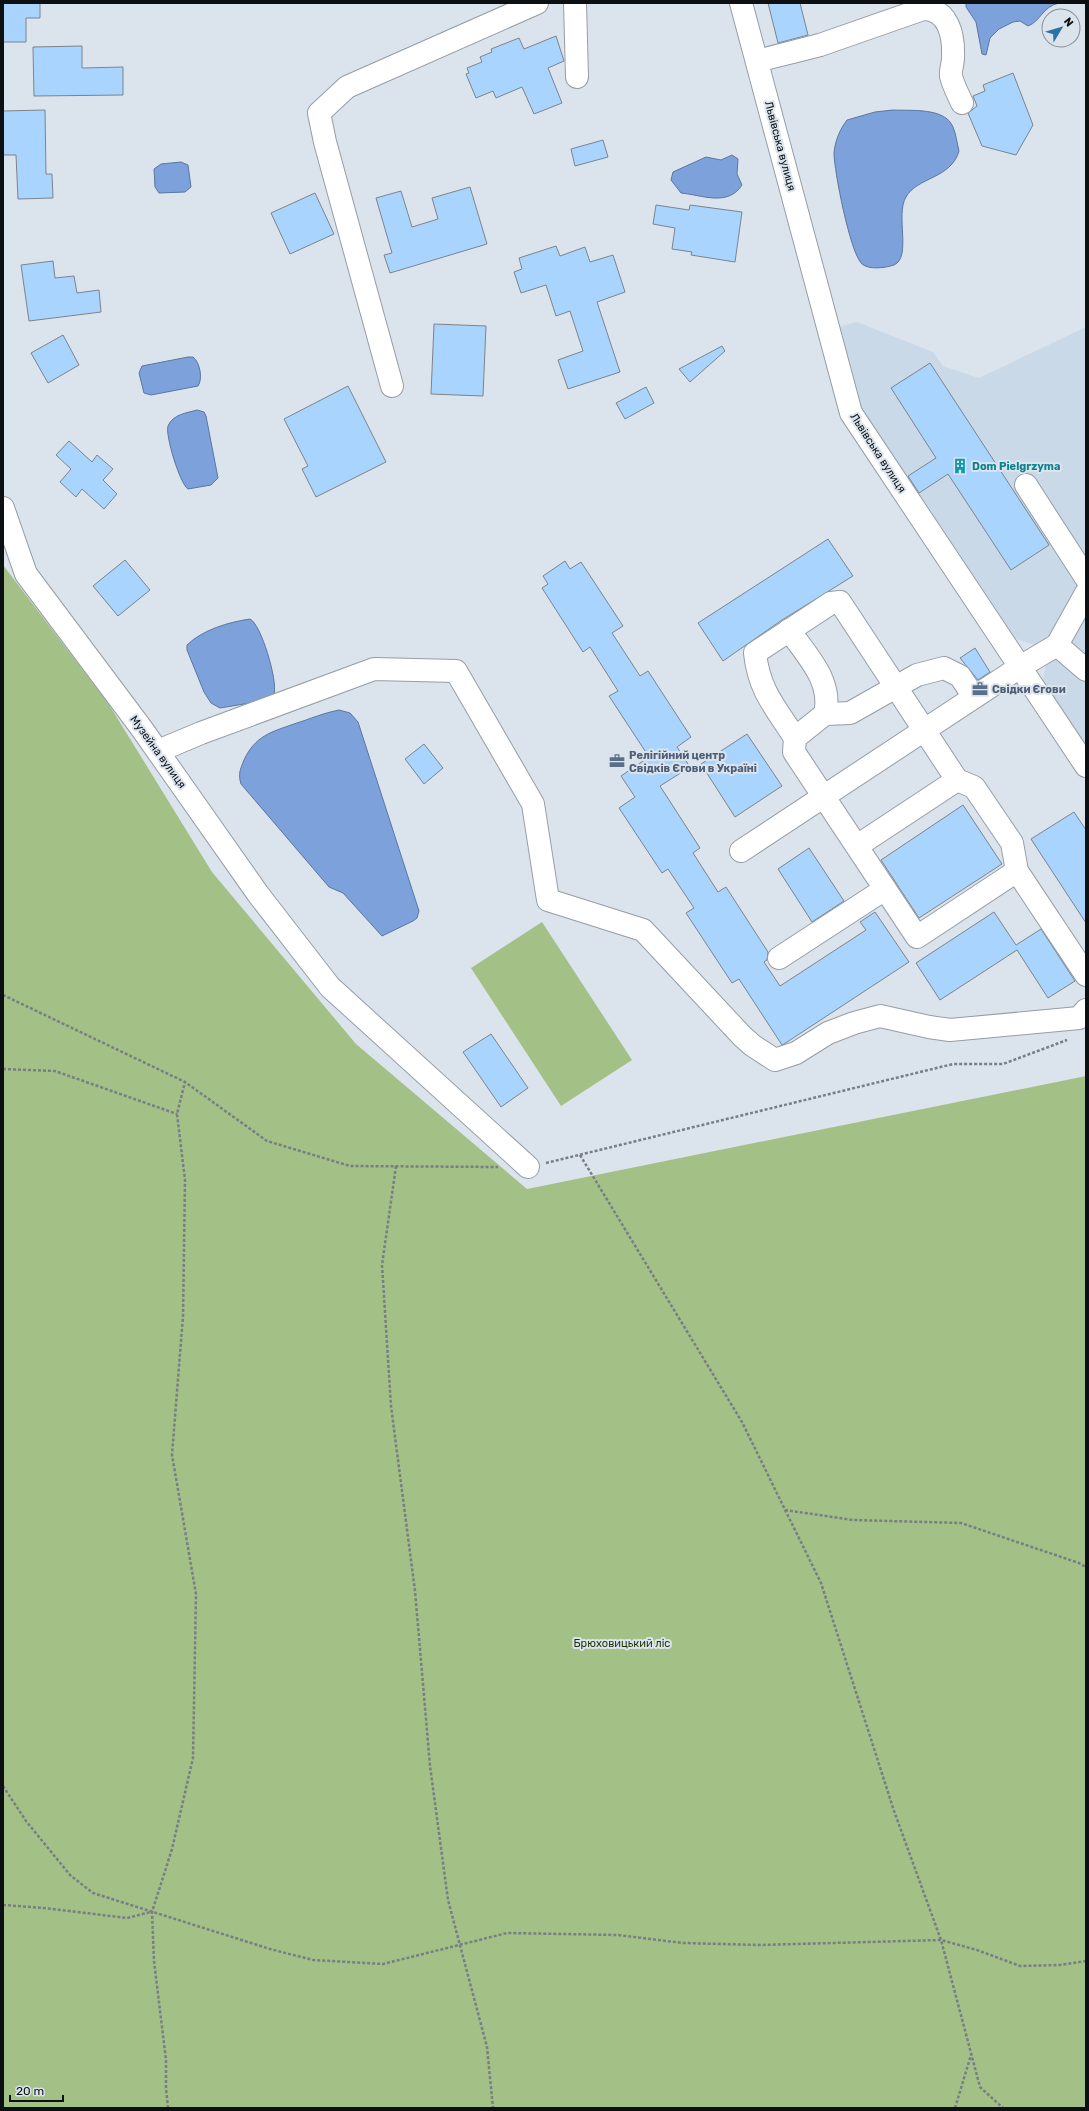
<svg xmlns="http://www.w3.org/2000/svg" width="1089" height="2111" viewBox="0 0 1089 2111" font-family="Rubik,sans-serif">
<style>
.built{fill:#cad9e8}
.green{fill:#a3c086}
.water{fill:#7da1db;stroke:#5b769f}
.building{fill:#a8d4fe;stroke:#7c848c}
.lines{fill:none;stroke-linecap:round;stroke-linejoin:round}
.minor-casing{stroke:#959da6;stroke-width:24}
.path{stroke:#787e85;stroke-width:2.5;stroke-dasharray:3 2;stroke-linecap:butt}
.minor{stroke:#fff;stroke-width:22}
.labels{text-anchor:middle;dominant-baseline:central;stroke-width:4;stroke-linejoin:round;paint-order:stroke}
.street-label{font-size:11px;fill:#0d1013;stroke:#dbe4ed}
.culture-label{font-size:11px;font-weight:bold;fill:#0d838f;stroke:#dbe4ed;text-anchor:start}
.service-label{font-size:11px;font-weight:bold;fill:#4e5e75;stroke:#dbe4ed;text-anchor:start}
.park-label{font-size:11px;fill:#1f3202;stroke:#dbe4ed}
</style>
<rect width="100%" height="100%" fill="#dbe4ed"/>
<path class="built" d="M857 322 933 352 943 366 979 378 1086 327V750L1042 684 1049 650 1008 636 858 406 834 328Z"/>
<g class="green">
<path d="M3 565 108 703 212 872 356 1044 527 1189 1086 1076V2108H3Z"/>
<path d="M542 922 632 1060 561 1106 471 968Z"/>
</g>
<g class="water">
<path d="M966 3H1059C1042 7 1041 21 1028 26L1020 21 1013 22 999 29 990 38 986 55 982 54 976 22 966 7Z"/>
<path d="M893 110C910 111 945 107 953 127 956 134 957 143 959 151 951 179 917 177 906 197 895 215 912 257 894 265 885 268 869 270 862 264 850 253 834 170 834 153 835 141 840 129 847 120L875 112Z"/>
<path d="M732 155 738 159 737 174 742 185C728 207 702 195 681 193L671 180 673 172 706 157 721 160Z"/>
<path d="M181 162 188 165 191 187 185 192 159 193 155 187 154 169 161 164Z"/>
<path d="M188 357H193C200 362 203 379 198 386L151 395 144 393 139 373 142 366Z"/>
<path d="M197 410 204 412 206 416 218 478 211 485 188 489C180 484 165 435 168 426 173 414 187 413 197 410Z"/>
<path d="M250 619C261 624 278 681 274 694L250 703 220 708 211 703 204 692 187 650V645C202 630 229 622 250 619Z"/>
<path d="M339 710 350 713 358 722 419 911 417 918 413 921 382 936 343 893 329 887 241 784C238 774 240 770 244 760 255 736 271 732 294 724 310 719 323 713 339 710Z"/>
</g>
<g class="building">
<path d="M3 3H40V18H26V42H3Z"/>
<path d="M768 3H800L808 35 778 43Z"/>
<path d="M556 36 564 61 548 68 562 103 534 114 522 87 496 98 493 91 476 98 466 74 469 73 467 68 482 62 480 57 492 52 491 49 519 38 524 49Z"/>
<path d="M82 46V68L123 67V95L34 96 33 47Z"/>
<path d="M1013 73 1033 125 1016 155 982 146 968 113 977 106 973 96 985 91 983 85Z"/>
<path d="M45 110 46 174H52L53 198 18 199 16 155H3V111Z"/>
<path d="M603 140 608 157 575 166 571 149Z"/>
<path d="M470 187 487 244 390 273 384 255 392 253 376 198 401 191 412 227 438 219 432 198Z"/>
<path d="M315 193 334 234 290 254 271 213Z"/>
<path d="M656 205 689 210 690 205 742 212 735 262 691 255 692 252 672 249 675 228 653 224Z"/>
<path d="M556 246 560 256 585 247 590 262 613 255 625 292 597 302 620 372 568 389 558 360 583 351 570 311 556 316 546 285 521 293 514 272 522 269 519 258Z"/>
<path d="M53 261 55 278 74 276 77 293 99 290 101 312 29 321 21 265Z"/>
<path d="M434 324 486 326 483 396 431 394Z"/>
<path d="M63 335 79 365 48 383 31 353Z"/>
<path d="M722 346 725 351 690 382 679 369Z"/>
<path d="M930 363 1049 545 1011 570 948 474 919 493 908 476 936 458 891 388Z"/>
<path d="M348 386 386 462 316 497 302 469 308 466 284 419Z"/>
<path d="M646 387 654 403 625 419 616 403Z"/>
<path d="M69 441 92 462 97 455 113 469 103 480 117 494 104 509 82 489 76 497 60 482 71 469 56 455Z"/>
<path d="M828 539 853 576 782 620 723 661 698 623Z"/>
<path d="M125 560 150 590 118 616 93 586Z"/>
<path d="M565 561 570 569 581 562 623 626 612 633 640 676 648 671 691 737 677 747 690 767 660 786 700 848 693 853 718 892 726 887 768 952 767 960 764 962 780 986 866 930 860 922 875 912 909 962 784 1044 782 1045 739 979 732 983 686 913 694 908 668 869 662 873 619 808 635 797 621 776 649 757 609 696 618 691 590 647 583 652 542 588 548 584 543 576Z"/>
<path d="M975 648 990 672 978 680 960 658Z"/>
<path d="M747 734 782 786 735 817 701 764Z"/>
<path d="M424 744 443 768 424 784 405 759Z"/>
<path d="M963 805 1002 864 919 918 881 860Z"/>
<path d="M1074 812 1086 830V923L1031 839Z"/>
<path d="M809 848 844 901 812 922 778 869Z"/>
<path d="M994 912 1016 945 1041 929 1075 981 1048 998 1017 950 940 1000 916 963Z"/>
<path d="M491 1034 528 1088 501 1107 463 1052Z"/>
</g>
<g class="lines">
<defs>
<g id="minor">
<path d="M575 3 577 77"/>
<path d="M741 3 851 413 1086 766"/>
<path d="M757 61 820 45 923 9C949 9 954 36 953 58 953 64 950 71 951 76 953 85 958 94 962 103"/>
<path d="M392 386 325 142 319 113 347 87 537 3"/>
<path d="M1026 485 1086 578"/>
<path d="M3 508 26 574 142 729 258 894 330 987 528 1167"/>
<path d="M789 630C807 656 833 681 825 714"/>
<path d="M1057 645 1086 670"/>
<path d="M974 697 960 676 944 668 917 675 850 713 825 714 795 738 794 752 917 937 1017 871"/>
<path d="M795 738C776 708 759 691 755 653L831 603 840 602 957 780 974 787 1012 843 1017 871 1086 975"/>
<path d="M158 751 201 733 374 669 456 671 533 804 548 900 643 930 742 1036 752 1045 775 1060 796 1053 828 1033 854 1023 880 1016 929 1027 950 1030 1079 1018 1086 1010"/>
<path d="M857 846 957 780"/>
<path d="M741 851 1020 667 1057 645 1086 593"/>
<path d="M779 958 885 889"/>
</g>
</defs>
<use href="#minor" class="minor-casing"/>
<g class="path">
<path d="M3 995 185 1082 267 1141 350 1166 498 1167"/>
<path d="M3 1069 55 1071 177 1114"/>
<path d="M580 1155 742 1422 821 1583 894 1811 941 1940 980 2087 1003 2108"/>
<path d="M546 1163 953 1064H1003L1067 1040"/>
<path d="M396 1166 382 1265 391 1406 415 1591 430 1766 448 1900 487 2047 493 2108"/>
<path d="M785 1510 853 1520 961 1523 1079 1563 1086 1567"/>
<path d="M3 1786 26 1821 70 1875 93 1893 270 1949 313 1960 383 1964 507 1933 618 1935 683 1943 760 1945 941 1940 977 1950 1020 1966 1060 1965 1086 1961"/>
<path d="M3 1905 44 1908 127 1918 151 1912"/>
<path d="M168 2108 166 2088V2060L154 1961 152 1912 172 1849 193 1758 196 1594 172 1455 183 1316 185 1180 177 1114 185 1082"/>
<path d="M955 2108 971 2055"/>
</g>
<use href="#minor" class="minor"/>
</g>
<defs>
<symbol id="building-bare" viewBox="-9 -9 18 18"><path d="M-4-6H4V6H1V3H-1V6H-4ZM-2.5-4.3h1.7v1.8h-1.7ZM.8-4.3h1.7v1.8H.8ZM-2.5-1h1.7V.8h-1.7ZM.8-1h1.7V.8H.8Z" fill="#0f9aa8" stroke="#dbe4ed" stroke-width="2.5" paint-order="stroke"/></symbol>
<symbol id="office-bare" viewBox="-9 -9 18 18"><path d="M-6-3h4V-5.5h4V-3h4V5H-6ZM-1-4.5V-3h2v-1.5ZM-6 0V1H6V0Z" fill="#5c6f8a" stroke="#dbe4ed" stroke-width="2.5" paint-order="stroke"/></symbol>
</defs>
<g fill-rule="evenodd">
<use href="#building-bare" x="949" y="455" width="22" height="22"/>
<use href="#office-bare" x="969" y="678" width="22" height="22"/>
<use href="#office-bare" x="606" y="750" width="22" height="22"/>
</g>
<g class="labels">
<g class="street-label">
<text transform="translate(780 146) rotate(75)">Львівська вулиця</text>
<text transform="translate(878 453) rotate(57)">Львівська вулиця</text>
<text transform="translate(158 752) rotate(54)">Музейна вулиця</text>
</g>
<g class="culture-label">
<text x="972" y="466">Dom Pielgrzyma</text>
</g>
<g class="service-label">
<text x="992" y="689">Свідки Єгови</text>
<text x="629" y="755">Релігійний центр<tspan x="629" dy="13">Свідків Єгови в Україні</tspan></text>
</g>
<g class="park-label">
<text x="622" y="1643">Брюховицький ліс</text>
</g>
</g>
<rect width="1089" height="2111" fill="none" stroke="#0d1013" stroke-width="8"/>
<g transform="translate(1061 28) rotate(52)"><circle r="19" fill="#dbe4ed" stroke="#898f96"/>
<path d="M0-3L7 15L0 10L-7 15Z" fill="#2b73a7"/>
<text y="-6" font-size="11" font-weight="bold" text-anchor="middle" fill="#0d1013">N</text>
</g>
<path d="M10 2095v6h53v-6" fill="none" stroke="#0d1013" stroke-width="2"/>
<text x="16" y="2095" font-size="12" fill="#0d1013" stroke="#dbe4ed" stroke-width="3" paint-order="stroke">20 m</text>
</svg>
